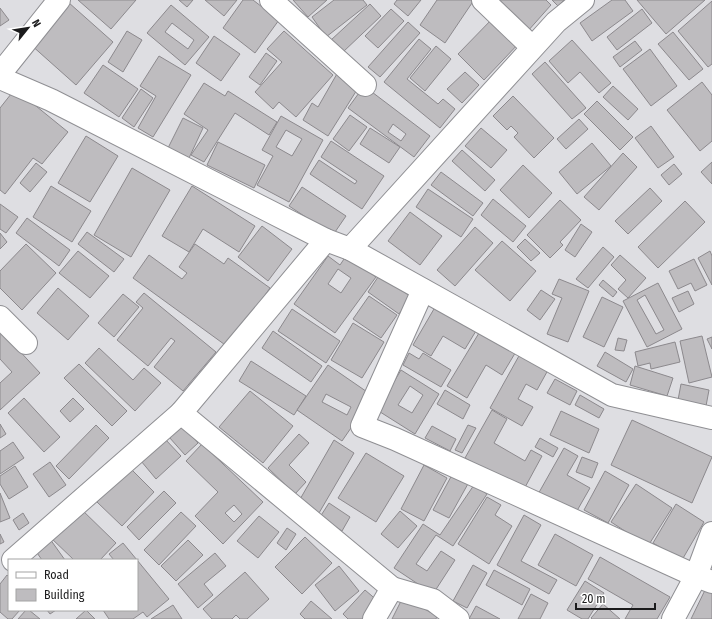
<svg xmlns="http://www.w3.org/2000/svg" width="712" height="619" viewBox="0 0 712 619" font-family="'Fira Sans Condensed',sans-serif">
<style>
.building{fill:#bebcbf;stroke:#8c898d;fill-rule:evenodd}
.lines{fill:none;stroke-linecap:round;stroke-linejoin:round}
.street-casing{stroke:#8f8f93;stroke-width:24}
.street{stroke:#fff;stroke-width:22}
</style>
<rect width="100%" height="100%" fill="#dedee2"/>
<g class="building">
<path d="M78 0H136L111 29Z"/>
<path d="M179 0H193L187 7Z"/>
<path d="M205 0H237L224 16Z"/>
<path d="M243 0H253L279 20 255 53 223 28Z"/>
<path d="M293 0H327L308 17Z"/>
<path d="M334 0H363L367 5 326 37 312 17Z"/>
<path d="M397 0H421L408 16 394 4Z"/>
<path d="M437 0H474L445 43 420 25Z"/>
<path d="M490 0H546L551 5 527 32Z"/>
<path d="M552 0H564L558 6Z"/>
<path d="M612 0H625L633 11 592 41 580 23Z"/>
<path d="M637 0H705L666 34Z"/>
<path d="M712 1V64L708 67 678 31Z"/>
<path d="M68 2 113 42 76 85 30 44Z"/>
<path d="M370 4 381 16 343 52 331 40Z"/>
<path d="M171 5 209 37 185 65 147 33ZM172 23 194 40 188 49 165 32Z"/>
<path d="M0 8 9 20 0 26Z"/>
<path d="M391 9 404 21 378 48 365 36Z"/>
<path d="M642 9 652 23 617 50 607 37Z"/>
<path d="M495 16 521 41 484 80 458 54Z"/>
<path d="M408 22 420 33 380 77 368 67Z"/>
<path d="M127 31 142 40 123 72 108 62Z"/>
<path d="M284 31 333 75 296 117 279 102 273 109 255 92 282 62 267 49Z"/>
<path d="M673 32 703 69 689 80 658 44Z"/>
<path d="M214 36 240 54 221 81 196 63Z"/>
<path d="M419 39 431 49 407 79 438 104 443 99 455 109 440 128 384 82Z"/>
<path d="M572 40 611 83 599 93 580 72 568 83 549 61Z"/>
<path d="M635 41 642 50 620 67 613 57Z"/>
<path d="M436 46 451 59 425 91 410 78Z"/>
<path d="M650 49 677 86 651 106 623 69Z"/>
<path d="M266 53 277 61 260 85 249 77Z"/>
<path d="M159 56 191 75 153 137 138 128 156 96 140 86Z"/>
<path d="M545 62 586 108 572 119 532 74Z"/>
<path d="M103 65 138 89 119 117 84 93Z"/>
<path d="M338 72 360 85 328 136 303 120 312 103 318 107Z"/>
<path d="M465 72 479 85 462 103 447 89Z"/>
<path d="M702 82 712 95V141L700 151 667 110Z"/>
<path d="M204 83 225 96 228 91 277 122 269 135 235 113 204 162 191 155 208 130 184 114Z"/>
<path d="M364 86 430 136 414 157 348 108ZM393 124 406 134 401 141 388 132Z"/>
<path d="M613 86 638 109 628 120 603 97Z"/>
<path d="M15 89 68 132 42 164 33 158 5 194 0 190V108Z"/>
<path d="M141 89 153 98 134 127 122 118Z"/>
<path d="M513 96 554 138 534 158 514 137 518 133 511 126 507 130 493 116Z"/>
<path d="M597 101 633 137 620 150 584 114Z"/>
<path d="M350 115 367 127 349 151 333 139Z"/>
<path d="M281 116 323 140 289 202 257 185 273 156 262 150ZM286 130 302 139 292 156 276 147Z"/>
<path d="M183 118 203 128 189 158 168 148Z"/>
<path d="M579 119 588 129 566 149 557 139Z"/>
<path d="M651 126 674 157 658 168 635 138Z"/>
<path d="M370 128 400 147 389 163 360 144Z"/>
<path d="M481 128 507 150 491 168 465 146Z"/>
<path d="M86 136 118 156 90 202 58 183Z"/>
<path d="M331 141 384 176 362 209 310 174 319 160 355 184 357 181 321 157Z"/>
<path d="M218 142 265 165 254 188 207 165Z"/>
<path d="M592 143 611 166 577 194 559 172Z"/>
<path d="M462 150 495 180 485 191 452 161Z"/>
<path d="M623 153 637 167 599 210 584 197Z"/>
<path d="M712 162V184L701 172Z"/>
<path d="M36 163 47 172 30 192 20 183Z"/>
<path d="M674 164 682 174 669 185 661 175Z"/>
<path d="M523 165 552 193 529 218 500 190Z"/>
<path d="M132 168 170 190 131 257 94 235Z"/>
<path d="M441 172 483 203 473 216 431 185Z"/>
<path d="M51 186 91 211 72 242 33 217Z"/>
<path d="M192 186 255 226 239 252 203 229 189 252 162 236Z"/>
<path d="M302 187 346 216 333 235 289 206Z"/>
<path d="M650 188 662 201 628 234 615 221Z"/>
<path d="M428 189 473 219 461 237 416 207Z"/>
<path d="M493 199 526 226 513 242 481 215Z"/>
<path d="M560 200 581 220 560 242 563 245 550 258 527 235Z"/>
<path d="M685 201 705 222 658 268 638 247Z"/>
<path d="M0 204 18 217 6 233 0 229Z"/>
<path d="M410 212 442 236 420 265 388 241Z"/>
<path d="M27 218 70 250 59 266 16 233Z"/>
<path d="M581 224 592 232 575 257 565 250Z"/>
<path d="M262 226 292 249 268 281 238 257Z"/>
<path d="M475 227 493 243 455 286 437 270Z"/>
<path d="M87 232 124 259 114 272 78 244Z"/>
<path d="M0 233 7 242 0 249Z"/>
<path d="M525 239 540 253 531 261 517 247Z"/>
<path d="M502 241 536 271 510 301 475 270Z"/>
<path d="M26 244 56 273 22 310 0 288V271Z"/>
<path d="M195 244 224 264 228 258 270 288 228 347 133 278 149 255 182 279 187 273 179 267Z"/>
<path d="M603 247 614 257 588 288 576 279Z"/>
<path d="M78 251 109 276 90 298 59 273Z"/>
<path d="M710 251 712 256V285L698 258Z"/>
<path d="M620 255 646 278 628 298 618 289 626 280 611 265Z"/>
<path d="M328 256 340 265 346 256 376 277 335 333 294 304ZM338 269 351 278 341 293 328 284Z"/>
<path d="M694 259 707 285 695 291 691 283 678 289 669 271Z"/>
<path d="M380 274 411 297 399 314 368 292Z"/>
<path d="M559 279 589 291 568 342 547 334 562 298 552 294Z"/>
<path d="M603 280 617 292 613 297 599 285Z"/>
<path d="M658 283 682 329 647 347 623 301ZM645 295 664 330 656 334 637 300Z"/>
<path d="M58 288 89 316 68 340 37 313Z"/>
<path d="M541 290 555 299 540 320 527 310Z"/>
<path d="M688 291 694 304 679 312 672 298Z"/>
<path d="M144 293 216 352 183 391 154 367 175 341 171 338 148 366 117 340 143 308 136 302Z"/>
<path d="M123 294 139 307 114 337 98 323Z"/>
<path d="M369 296 397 315 381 338 353 319Z"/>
<path d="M602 297 623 307 604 347 583 337Z"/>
<path d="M438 302 479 326 465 349 443 336 431 356 413 345Z"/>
<path d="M292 309 340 341 326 363 278 331Z"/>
<path d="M353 323 384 342 362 378 331 360Z"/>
<path d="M482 328 517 350 502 375 486 365 467 398 447 386Z"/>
<path d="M1 331 40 373 0 410V383L12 372 0 359V332Z"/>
<path d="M273 331 322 366 311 382 262 348Z"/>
<path d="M702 336 712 377 689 383 680 341Z"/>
<path d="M712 337V349L707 339Z"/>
<path d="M618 338 627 340 624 351 615 350Z"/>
<path d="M675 342 680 362 651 369 650 363 638 366 635 352Z"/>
<path d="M99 348 133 380 144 368 161 383 135 411 85 363Z"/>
<path d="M605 352 633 369 626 382 597 366Z"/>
<path d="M409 353 419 359 423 353 451 370 441 387 403 365Z"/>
<path d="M520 354 548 370 537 390 526 384 518 399 533 407 522 426 490 408Z"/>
<path d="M251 361 306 396 294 415 239 381Z"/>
<path d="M79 364 127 411 112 426 64 378Z"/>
<path d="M328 365 373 396 342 441 297 410ZM326 394 351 407 347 415 322 402Z"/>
<path d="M635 366 673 378 667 396 630 385Z"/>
<path d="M401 370 439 394 415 434 377 410ZM410 386 423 395 412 413 398 405Z"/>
<path d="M555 379 577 391 570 405 547 393Z"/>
<path d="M681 384 709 390 706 406 678 400Z"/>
<path d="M445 390 470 405 463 419 437 404Z"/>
<path d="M250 391 293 426 263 463 219 427Z"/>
<path d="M580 395 604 409 599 418 575 405Z"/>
<path d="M24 398 60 437 44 452 8 413Z"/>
<path d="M73 398 84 409 70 422 60 411Z"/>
<path d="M492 410 507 419 494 443 525 461 531 450 542 456 523 491 465 458Z"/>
<path d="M561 411 599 429 589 453 550 435Z"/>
<path d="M632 420 712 457 692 503 611 465Z"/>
<path d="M0 424 6 434 0 438Z"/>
<path d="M96 425 109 438 69 479 56 466Z"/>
<path d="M182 425 198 443 185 455 169 437Z"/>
<path d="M468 425 476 428 462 453 455 450Z"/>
<path d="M432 426 456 439 450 451 425 438Z"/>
<path d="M299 434 309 443 289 465 306 482 295 494 268 468Z"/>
<path d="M540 438 558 448 553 457 535 447Z"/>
<path d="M165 439 181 456 156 479 141 461Z"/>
<path d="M334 440 354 453 319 513 299 501Z"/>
<path d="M13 442 24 458 0 474V451Z"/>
<path d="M202 444 263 502 223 544 195 516 218 492 186 461ZM234 505 242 514 234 522 225 513Z"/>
<path d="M564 448 578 456 567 475 590 488 574 516 537 496Z"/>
<path d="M366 453 404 476 376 522 338 498Z"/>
<path d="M582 457 598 463 592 478 576 472Z"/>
<path d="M50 462 66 485 49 497 33 474Z"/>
<path d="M424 465 447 478 424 521 401 509Z"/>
<path d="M15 466 28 487 9 499 0 484V476Z"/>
<path d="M130 468 154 492 122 526 97 502Z"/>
<path d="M605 471 629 485 608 523 584 510Z"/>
<path d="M453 473 469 482 449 518 433 510Z"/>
<path d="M636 484 672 508 648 546 611 522Z"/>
<path d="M474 485 487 494 453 546 436 535 416 564 427 571 441 551 455 560 433 594 394 568 423 524 440 535Z"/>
<path d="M164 491 176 503 139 540 127 527Z"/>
<path d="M0 493 10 518 0 522Z"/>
<path d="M487 497 501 505 495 515 512 526 489 564 458 544Z"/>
<path d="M329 503 350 517 342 531 320 517Z"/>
<path d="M676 504 704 522 682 560 653 543Z"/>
<path d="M79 507 116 543 100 560H74L50 537Z"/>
<path d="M400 511 417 526 398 548 381 534Z"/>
<path d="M181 512 196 526 159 565 144 550Z"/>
<path d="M23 513 29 523 19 530 13 520Z"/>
<path d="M524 515 541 525 521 561 557 580 549 594 497 565Z"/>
<path d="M259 516 279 532 258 558 237 541Z"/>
<path d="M287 528 296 534 286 550 277 543Z"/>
<path d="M0 534 4 542 0 544Z"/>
<path d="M555 534 593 555 576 586 538 565Z"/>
<path d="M305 537 332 563 302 594 275 567Z"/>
<path d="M50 539 65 560H42L35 550Z"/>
<path d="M188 540 203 555 176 581 161 566Z"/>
<path d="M123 543 137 560H114L109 554Z"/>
<path d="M215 553 226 566 204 584 213 595 198 608 178 584Z"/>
<path d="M600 557 670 597 657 619H625L633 605 588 579Z"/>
<path d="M137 560 169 599 147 617 143 612 133 619H109L103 610H137Z"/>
<path d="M473 565 487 573 467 608 453 601Z"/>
<path d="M339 566 359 591 335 611 315 585Z"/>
<path d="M494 570 530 589 522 605 486 585Z"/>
<path d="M245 572 269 599 247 619H240L236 615 232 619H212L203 609Z"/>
<path d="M7 575 9 577V610H20L12 619H8L0 612V584Z"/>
<path d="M585 581 604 593 588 619H582L567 610Z"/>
<path d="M707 586 712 589V619H691Z"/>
<path d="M365 590 379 602 364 619H348L343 614Z"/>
<path d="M531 594 548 603 540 619H518Z"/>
<path d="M403 597 437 616 436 619H392Z"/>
<path d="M311 601 332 619H305L300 614Z"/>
<path d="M603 604 620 619H592L591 618Z"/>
<path d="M173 605 182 619H151Z"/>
<path d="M476 606 500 619H469Z"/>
<path d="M26 610H29L40 619H18Z"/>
<path d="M47 610H56L50 614Z"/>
<path d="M86 610 95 619H76Z"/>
</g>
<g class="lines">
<defs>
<g id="street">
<path d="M271 0 365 85"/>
<path d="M483 0 532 47"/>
<path d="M0 74 59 0"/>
<path d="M0 78 51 100 326 240 350 249 612 395 712 418"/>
<path d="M350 249 556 22 583 0"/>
<path d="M423 290 362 426 395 439 696 576 712 582"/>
<path d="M0 317 26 343"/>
<path d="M181 413 392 588 433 600 458 619"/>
<path d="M13 560 181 413 326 240"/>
<path d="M374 619 392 588"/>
<path d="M673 619 696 576 712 533"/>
</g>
</defs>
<use href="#street" class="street-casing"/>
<use href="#street" class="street"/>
</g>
<rect x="8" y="559" width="130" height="52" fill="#ffffff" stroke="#a4a4a4"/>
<rect x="16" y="572" width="20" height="6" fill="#ffffff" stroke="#a4a4a4"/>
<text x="44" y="579" font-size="12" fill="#1b1b1c">Road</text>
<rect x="16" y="589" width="20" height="12" fill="#bebcbf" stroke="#a4a4a4"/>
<text x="44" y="599" font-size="12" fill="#1b1b1c">Building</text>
<g transform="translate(28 28) rotate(60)" stroke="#ffffff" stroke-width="3" paint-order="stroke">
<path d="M0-3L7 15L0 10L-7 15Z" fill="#1b1b1c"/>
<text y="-6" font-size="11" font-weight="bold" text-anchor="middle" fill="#1b1b1c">N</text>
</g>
<path d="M576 603v6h79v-6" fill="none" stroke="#1b1b1c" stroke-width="2"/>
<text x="582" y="603" font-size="12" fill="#1b1b1c" stroke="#ffffff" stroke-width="3" paint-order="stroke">20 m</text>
</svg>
